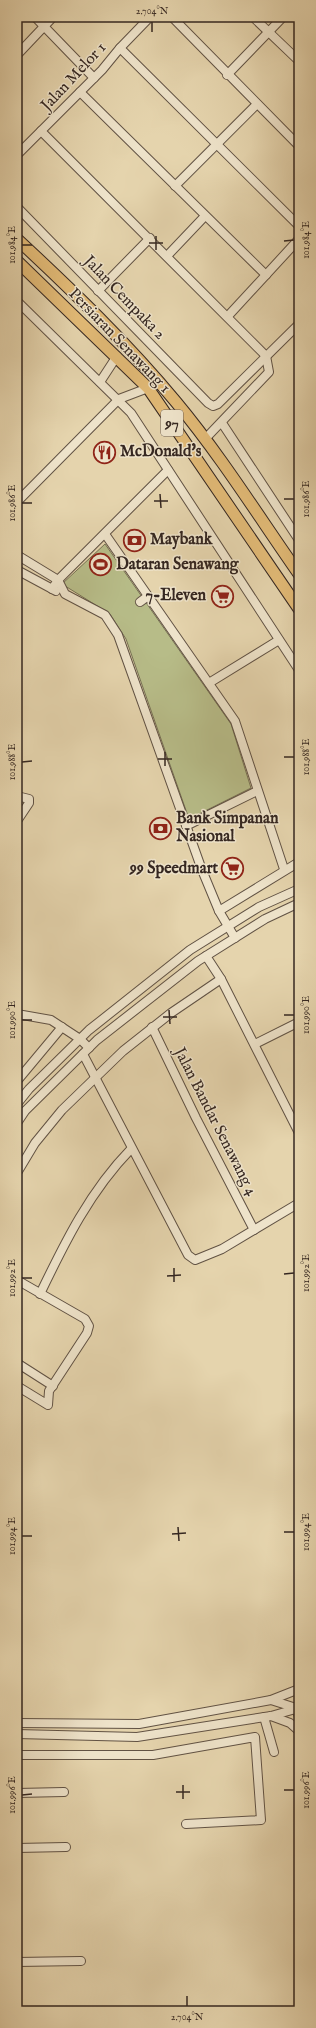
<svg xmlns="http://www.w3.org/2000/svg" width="316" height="2028" viewBox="0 0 316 2028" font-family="'IM FELL English',serif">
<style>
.green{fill:#b7bc88;stroke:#767254}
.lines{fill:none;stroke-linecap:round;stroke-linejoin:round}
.minor-casing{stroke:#615244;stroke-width:10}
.major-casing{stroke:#352721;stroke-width:13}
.minor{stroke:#eee3ca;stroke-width:8}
.major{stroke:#e2ba76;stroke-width:11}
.ticks{fill:none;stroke:#352721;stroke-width:1.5}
.labels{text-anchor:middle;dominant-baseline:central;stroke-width:3;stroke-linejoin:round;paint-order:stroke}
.shield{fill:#eee3ca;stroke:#6c5f54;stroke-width:1}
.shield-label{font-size:15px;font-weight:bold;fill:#352721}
.street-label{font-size:16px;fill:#352721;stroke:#eee3ca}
.poi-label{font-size:16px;font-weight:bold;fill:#352721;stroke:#eee3ca;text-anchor:start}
.neatline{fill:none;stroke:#352721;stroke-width:1.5}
.ticks-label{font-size:10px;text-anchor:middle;fill:#352721}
</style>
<rect width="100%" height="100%" fill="#e5d4ad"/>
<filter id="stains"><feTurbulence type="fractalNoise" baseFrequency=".005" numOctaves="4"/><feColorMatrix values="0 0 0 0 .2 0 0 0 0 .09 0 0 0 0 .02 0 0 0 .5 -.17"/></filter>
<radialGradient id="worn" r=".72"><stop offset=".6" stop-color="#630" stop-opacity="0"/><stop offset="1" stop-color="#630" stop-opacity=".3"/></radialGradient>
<path class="green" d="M105 544 231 724 251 788 189 819 126 639 110 614 62 584Z"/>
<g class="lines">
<defs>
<g id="minor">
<path d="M35 17 94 78"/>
<path d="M172 17 299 146"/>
<path d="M253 17 299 61"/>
<path d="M120 48 299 226"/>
<path d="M17 55 53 17"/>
<path d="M227 75 283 17"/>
<path d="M80 92 266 275"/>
<path d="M41 131 266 356 269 372 205 439"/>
<path d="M17 155 102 70 120 48 150 17"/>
<path d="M175 186 257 104"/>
<path d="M17 207 208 403 213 406 218 404 299 324"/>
<path d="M167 256 205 216"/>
<path d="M98 291 150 238"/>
<path d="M17 301 131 413 299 670"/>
<path d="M228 316 299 239"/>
<path d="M100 382 117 356"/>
<path d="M222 423 299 540"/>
<path d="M17 502 119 399 148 388"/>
<path d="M105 534 235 721 284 869"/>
<path d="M17 555 58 580 65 594 105 615 118 635 202 870 219 911 235 938"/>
<path d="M17 570 56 591"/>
<path d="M52 589 58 580 168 470"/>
<path d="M140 602 148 596"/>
<path d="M209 683 279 640"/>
<path d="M17 796 29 799V803L17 821"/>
<path d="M186 826 257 791"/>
<path d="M219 911 299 862"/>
<path d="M206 956 221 979 299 1133"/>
<path d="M17 1014 51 1020 80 1039 89 1048"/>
<path d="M152 1027 196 1118 254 1230"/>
<path d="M255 1044 299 1022"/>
<path d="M83 1054 188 1255 195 1260 222 1249 299 1203"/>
<path d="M17 1081 62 1027"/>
<path d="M17 1104 29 1089 89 1030 190 950 259 907 299 889"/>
<path d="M17 1123 25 1111 97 1040 198 961 265 919 299 903"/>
<path d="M17 1173 35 1143 62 1110 123 1051 171 1013 221 979"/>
<path d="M17 1280 85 1319 89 1326 87 1333 49 1391 48 1405 17 1386"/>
<path d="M40 1294C65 1242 90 1191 131 1149"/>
<path d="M17 1363 53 1386"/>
<path d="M271 1700 296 1708 299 1717"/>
<path d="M271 1716 290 1723 299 1731"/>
<path d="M264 1717 274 1752"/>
<path d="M17 1723 139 1724 271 1700 299 1689"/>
<path d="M17 1734 137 1737 271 1716 299 1708"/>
<path d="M17 1755H153L255 1737 261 1820 186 1824"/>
<path d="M17 1793 64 1792"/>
<path d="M17 1848 66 1847"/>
<path d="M17 1962 81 1961"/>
</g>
<g id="major">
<path d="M17 239C72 290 128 344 176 402 221 456 259 517 299 574"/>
<path d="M17 261 148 388 299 609"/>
</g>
</defs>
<use href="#minor" class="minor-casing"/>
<use href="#major" class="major-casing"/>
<use href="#minor" class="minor"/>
<use href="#major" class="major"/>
</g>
<path class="ticks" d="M152 22V32M156 236V250M284 241 294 240M149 243H163M22 245H32M160 494 161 508M284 499H294M154 501H168M22 503H32M165 752V766M284 757H294M158 759H172M22 762 32 761M169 1010 170 1024M284 1015H294M163 1017H177M22 1020H32M174 1268V1282M284 1274 294 1273M167 1276 181 1275M22 1278H32M178 1527 179 1541M284 1532H294M172 1534 186 1533M22 1536H32M183 1785V1799M284 1790H294M176 1792H190M22 1795 32 1794M187 1996V2006"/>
<defs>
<symbol id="restaurant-ring" viewBox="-11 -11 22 22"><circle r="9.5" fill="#eee3ca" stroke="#8f2418" stroke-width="1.5"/><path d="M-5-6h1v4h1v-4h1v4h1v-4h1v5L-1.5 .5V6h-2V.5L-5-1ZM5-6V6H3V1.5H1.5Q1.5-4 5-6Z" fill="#8f2418"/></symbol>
<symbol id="bank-ring" viewBox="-11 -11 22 22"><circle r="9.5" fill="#eee3ca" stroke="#8f2418" stroke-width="1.5"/><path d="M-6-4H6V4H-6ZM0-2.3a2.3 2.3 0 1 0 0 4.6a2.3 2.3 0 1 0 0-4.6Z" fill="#8f2418"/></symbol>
<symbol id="stadium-ring" viewBox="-11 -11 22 22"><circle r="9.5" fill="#eee3ca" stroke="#8f2418" stroke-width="1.5"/><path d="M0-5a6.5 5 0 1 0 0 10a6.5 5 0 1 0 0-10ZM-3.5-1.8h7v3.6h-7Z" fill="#8f2418"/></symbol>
<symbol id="supermarket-ring" viewBox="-11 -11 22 22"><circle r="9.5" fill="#eee3ca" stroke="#8f2418" stroke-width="1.5"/><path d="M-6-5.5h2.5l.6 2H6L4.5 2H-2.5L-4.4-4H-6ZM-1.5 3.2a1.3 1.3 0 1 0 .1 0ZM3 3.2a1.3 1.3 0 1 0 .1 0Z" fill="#8f2418"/></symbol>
</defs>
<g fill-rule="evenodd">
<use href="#restaurant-ring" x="92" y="440" width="25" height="25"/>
<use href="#bank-ring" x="122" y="528" width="25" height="25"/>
<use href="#stadium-ring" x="88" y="552" width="25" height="25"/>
<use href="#supermarket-ring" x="210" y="584" width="25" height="25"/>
<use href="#bank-ring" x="148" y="816" width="25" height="25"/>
<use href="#supermarket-ring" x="220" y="856" width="25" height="25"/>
</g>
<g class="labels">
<rect class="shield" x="161" y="410" width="22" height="26" rx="3"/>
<g class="shield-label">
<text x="172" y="423">97</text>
</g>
<g class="street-label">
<text transform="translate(74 77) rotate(-47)">Jalan Melor 1</text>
<text transform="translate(124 298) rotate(46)">Jalan Cempaka 2</text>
<text transform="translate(119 341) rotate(46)">Persiaran Senawang 1</text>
<text transform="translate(215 1122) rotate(63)">Jalan Bandar Senawang 4</text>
</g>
<g class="poi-label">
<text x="120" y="452">McDonald's</text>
<text x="150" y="540">Maybank</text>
<text x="116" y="565">Dataran Senawang</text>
<text x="206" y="596" text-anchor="end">7-Eleven</text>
<text x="176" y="819">Bank Simpanan<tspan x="176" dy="18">Nasional</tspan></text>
<text x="218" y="869" text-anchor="end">99 Speedmart</text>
</g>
</g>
<rect width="316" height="2028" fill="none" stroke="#e5d4ad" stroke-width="44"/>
<rect x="22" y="22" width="272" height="1984" class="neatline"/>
<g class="ticks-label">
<text x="152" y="14">2.704°N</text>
<text transform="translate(305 240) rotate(-90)" y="4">101.984°E</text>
<text transform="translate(11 245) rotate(-90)" y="4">101.984°E</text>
<text transform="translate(305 499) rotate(-90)" y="4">101.986°E</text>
<text transform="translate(11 503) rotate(-90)" y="4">101.986°E</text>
<text transform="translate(305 757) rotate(-90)" y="4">101.988°E</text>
<text transform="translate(11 762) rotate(-90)" y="4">101.988°E</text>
<text transform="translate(305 1015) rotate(-90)" y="4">101.990°E</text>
<text transform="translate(11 1020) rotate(-90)" y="4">101.990°E</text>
<text transform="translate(305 1273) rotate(-90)" y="4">101.992°E</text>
<text transform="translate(11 1278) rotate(-90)" y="4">101.992°E</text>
<text transform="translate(305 1532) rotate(-90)" y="4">101.994°E</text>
<text transform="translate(11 1536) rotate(-90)" y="4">101.994°E</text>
<text transform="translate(305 1790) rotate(-90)" y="4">101.996°E</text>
<text transform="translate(11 1795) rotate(-90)" y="4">101.996°E</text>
<text x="187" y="2020">2.704°N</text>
</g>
<rect width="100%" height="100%" filter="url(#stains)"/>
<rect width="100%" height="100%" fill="url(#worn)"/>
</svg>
